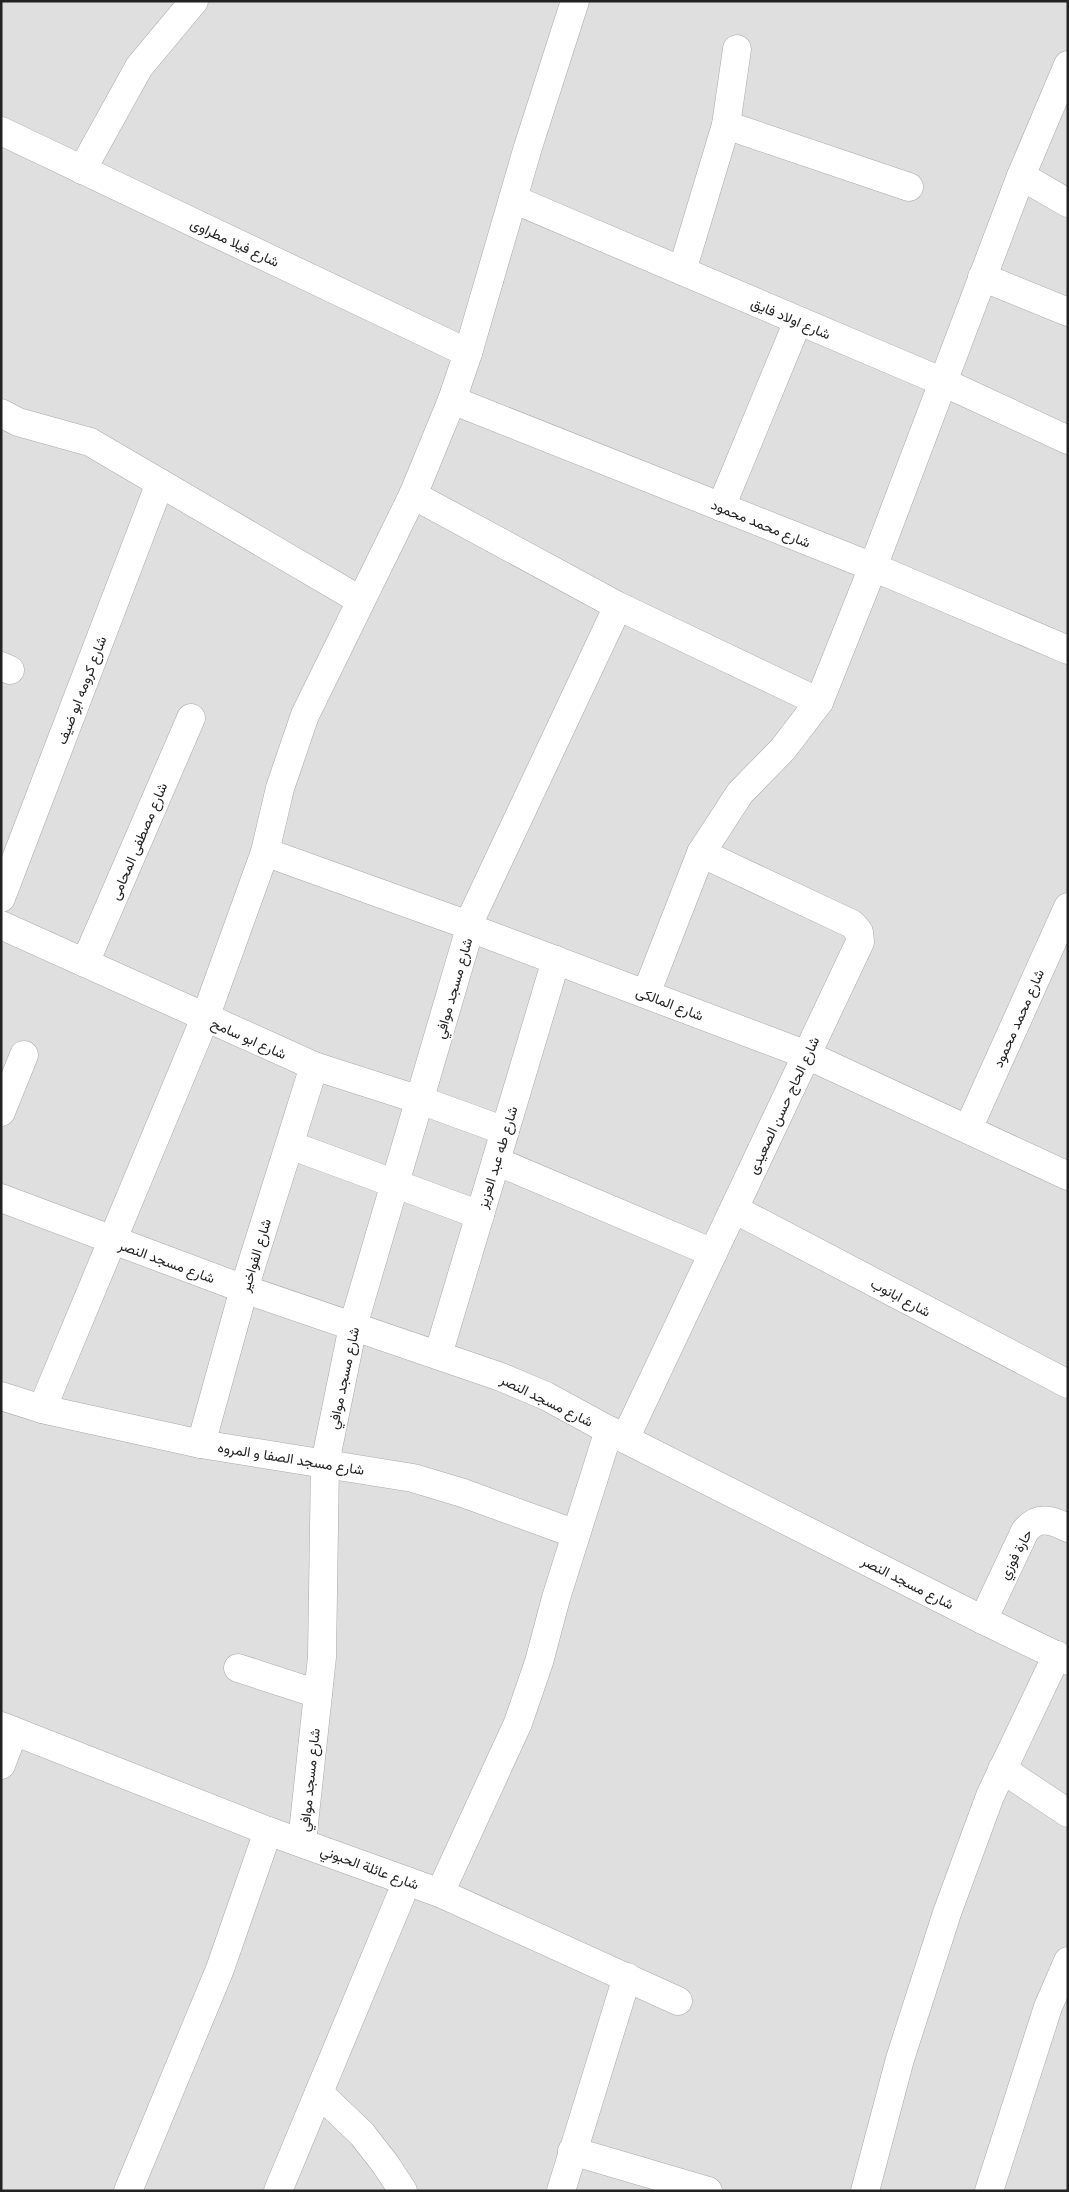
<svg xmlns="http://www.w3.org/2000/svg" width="1069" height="2192" viewBox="0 0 1069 2192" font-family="Lato,Vazirmatn,sans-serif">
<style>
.residential{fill:#e0dfdf}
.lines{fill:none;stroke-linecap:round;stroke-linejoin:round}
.street-casing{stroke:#a9a9a9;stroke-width:29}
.street{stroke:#fff;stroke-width:28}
.labels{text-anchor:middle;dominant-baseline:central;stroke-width:4;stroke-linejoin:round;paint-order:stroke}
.street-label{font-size:14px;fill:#222;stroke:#fff}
</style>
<rect width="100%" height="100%" fill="#f2efe9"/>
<rect class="residential" x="1" y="1" width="1067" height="2190"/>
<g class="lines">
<defs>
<g id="street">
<path d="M726 125 909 187"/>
<path d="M1 131 468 353"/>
<path d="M82 170 139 67 194 1"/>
<path d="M1021 176 1068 203"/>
<path d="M513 199 943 382 1068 440"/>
<path d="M682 271 726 125 737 49"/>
<path d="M982 277 1068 312"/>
<path d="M452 400 873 567 1068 650"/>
<path d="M1 413 18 422 90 442 360 600"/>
<path d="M413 495 618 606 819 702"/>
<path d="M721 507 798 321"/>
<path d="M1 666 10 670"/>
<path d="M265 852 468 925 470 928 807 1055 1068 1176"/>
<path d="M1 898 160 483"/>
<path d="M1 925 314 1066 420 1100 505 1131"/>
<path d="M468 925 618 606"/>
<path d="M85 963 191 718"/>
<path d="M646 994 701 853 740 793 783 749 819 702 873 567 1021 176 1068 65"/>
<path d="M1 1112 24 1055"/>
<path d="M968 1129 1068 907"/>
<path d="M290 1145 480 1215"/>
<path d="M496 1161 713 1253"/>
<path d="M1 1198 244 1289 501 1377 546 1396 625 1439 983 1620 1068 1661"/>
<path d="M734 1209 1068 1384"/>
<path d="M438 1355 556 960"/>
<path d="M1 1396 42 1409 201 1444 413 1478 463 1493 576 1534"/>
<path d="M42 1409 205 1018 265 852 280 788 305 715 413 495 452 400 468 353 528 147 575 1"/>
<path d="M625 1439 860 942 859 932 852 924 701 853"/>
<path d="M201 1444 244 1289 314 1066"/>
<path d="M983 1620 1025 1531C1038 1515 1052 1520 1068 1528"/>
<path d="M238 1668 318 1694"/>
<path d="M1 1726 268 1831 440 1893 678 2001"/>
<path d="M1 1765 14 1731"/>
<path d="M1002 1769 1068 1813"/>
<path d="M302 1842 322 1657 325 1463 353 1326 470 928"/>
<path d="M440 1893 518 1723 539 1662 556 1598 609 1430"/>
<path d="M319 2093 362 2134 386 2165 403 2191"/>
<path d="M572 2151 708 2191"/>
<path d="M128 2191 220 1969 268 1831"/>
<path d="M278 2191 407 1881"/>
<path d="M561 2191 627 1977"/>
<path d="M865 2191 900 2059 947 1913 990 1796 1057 1655"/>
<path d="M989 2191 1048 2007 1068 1961"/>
</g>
</defs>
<use href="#street" class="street-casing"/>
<use href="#street" class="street"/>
</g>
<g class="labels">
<g class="street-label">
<text transform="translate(235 242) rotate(25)">شارع فيلا مطراوى</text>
<text transform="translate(791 318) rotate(23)">شارع اولاد فايق</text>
<text transform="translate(761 523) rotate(22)">شارع محمد محمود</text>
<text transform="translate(81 690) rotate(-69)">شارع كرومه ابو ضيف</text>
<text transform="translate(138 841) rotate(-67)">شارع مصطفى المحامى</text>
<text transform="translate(453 988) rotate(-74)">شارع مسجد موافي</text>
<text transform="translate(670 1003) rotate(21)">شارع المالكى</text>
<text transform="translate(1018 1018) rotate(-66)">شارع محمد محمود</text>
<text transform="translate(249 1038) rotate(24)">شارع ابو سامح</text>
<text transform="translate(783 1105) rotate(-65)">شارع الحاج حسن الصعيدى</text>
<text transform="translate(497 1157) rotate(-73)">شارع طه عبد العزيز</text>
<text transform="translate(255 1255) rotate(-73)">شارع الفواخير</text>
<text transform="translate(167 1261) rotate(20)">شارع مسجد النصر</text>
<text transform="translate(901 1297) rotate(28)">شارع ابانوب</text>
<text transform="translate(343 1378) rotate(-78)">شارع مسجد موافي</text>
<text transform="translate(547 1400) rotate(26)">شارع مسجد النصر</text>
<text transform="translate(291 1458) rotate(9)">شارع مسجد الصفا و المروه</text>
<text transform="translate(1015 1554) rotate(-62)">حارة فوزي</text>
<text transform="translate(908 1582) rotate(27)">شارع مسجد النصر</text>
<text transform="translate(309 1780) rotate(-84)">شارع مسجد موافي</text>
<text transform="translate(370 1867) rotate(20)">شارع عائلة الحبوني</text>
</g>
</g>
<rect width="1069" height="2192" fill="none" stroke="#222222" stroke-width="5"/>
</svg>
